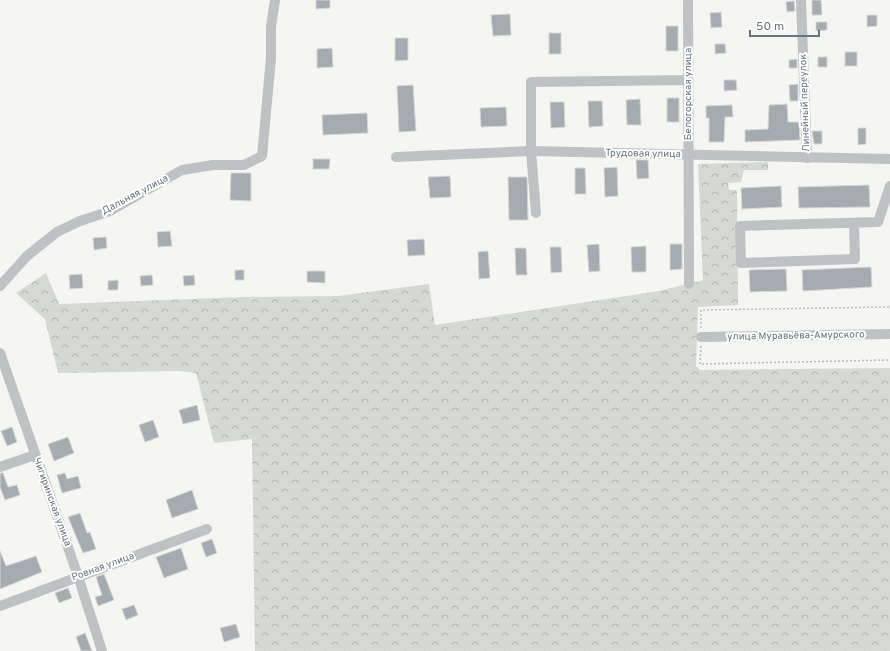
<svg xmlns="http://www.w3.org/2000/svg" width="890" height="651" viewBox="0 0 890 651" font-family="Overpass,sans-serif">
<style>
.forest{fill:url(#forest-crowns)}
.building{fill:#a4acb2;stroke:#d6d6d4}
.lines{fill:none;stroke-linecap:round;stroke-linejoin:round}
.path{stroke:#b8bbbd;stroke-width:1.5;stroke-dasharray:2 2;stroke-linecap:butt}
.minor{stroke:#bec2c5;stroke-width:10}
.labels{text-anchor:middle;dominant-baseline:central;stroke-width:4;stroke-linejoin:round;paint-order:stroke}
.street-label{font-size:10px;fill:#657481;stroke:#fff}
</style>
<defs>
<pattern id="forest-crowns" width="20" height="18" patternUnits="userSpaceOnUse"><rect width="20" height="18" fill="#d4dad1"/><path d="M2 6a3 3 0 1 1 6 0M12 15a3 3 0 1 1 6 0" fill="none" stroke="#b0b5af"/></pattern>
</defs>
<rect width="100%" height="100%" fill="#f5f5f1"/>
<path class="forest" d="M768 162V170H744L741 182 728 183 729 190H737L738 305 698 307 696 366 700 370 890 368V651H255L252 439 214 443 196 373 179 371 58 373 45 319 16 293 46 273 59 304 244 297 338 296 429 284 435 325 659 291 703 280 698 164Z"/>
<g class="building">
<path d="M316 0H330V8L316 9Z"/>
<path d="M812 0H821L822 15H812Z"/>
<path d="M794 1 795 11 787 12 786 2Z"/>
<path d="M721 12 722 27 711 28 710 13Z"/>
<path d="M510 14 511 35 493 36 491 15Z"/>
<path d="M867 15H877V26L867 27Z"/>
<path d="M816 22H827V30L816 31Z"/>
<rect x="666" y="26" width="12" height="25"/>
<rect x="549" y="33" width="12" height="21"/>
<path d="M395 38H408V60L395 61Z"/>
<path d="M715 44H725L726 53 715 54Z"/>
<path d="M332 48 333 67 317 68V49Z"/>
<rect x="845" y="52" width="12" height="14"/>
<rect x="818" y="57" width="9" height="10"/>
<path d="M797 59V68H789V60Z"/>
<path d="M724 80H736L737 90 724 91Z"/>
<path d="M798 84V101H790L789 85Z"/>
<path d="M413 85 416 131 399 132 397 86Z"/>
<rect x="667" y="98" width="12" height="24"/>
<path d="M640 99 641 125H627L626 100Z"/>
<path d="M588 101H602L603 126 589 127Z"/>
<path d="M550 102H564L565 127 551 128Z"/>
<path d="M787 104 788 122H799L800 140 745 142V130L768 129 769 105Z"/>
<path d="M732 105 733 117H725L724 142H709V118H706V106Z"/>
<path d="M506 107 507 126 481 127 480 108Z"/>
<path d="M367 113 368 133 323 135 322 115Z"/>
<path d="M858 128H866V144L858 145Z"/>
<path d="M812 131H822V144H814Z"/>
<path d="M313 159H330L329 169H313Z"/>
<path d="M636 160H648L649 178 637 179Z"/>
<path d="M617 167 618 196 605 197 604 168Z"/>
<path d="M575 168H585L586 194H575Z"/>
<path d="M231 173H251V201L230 200Z"/>
<path d="M450 176 451 197 430 198 428 177Z"/>
<path d="M508 177H527L528 220H509Z"/>
<path d="M869 185 870 207 799 208 798 187Z"/>
<path d="M781 186 782 207 742 209 741 188Z"/>
<path d="M170 231 172 246 158 247 157 232Z"/>
<path d="M106 237 107 248 94 250 93 238Z"/>
<path d="M424 239 425 255 408 256 407 240Z"/>
<path d="M599 244 600 271 589 272 587 245Z"/>
<path d="M670 244H682V269L670 270Z"/>
<path d="M646 246V272H632L631 247Z"/>
<path d="M550 247H561L562 272 551 273Z"/>
<path d="M515 248H526L527 275H516Z"/>
<path d="M488 251 490 278 479 279 478 252Z"/>
<path d="M871 267 872 287 803 291 802 270Z"/>
<path d="M786 269 787 291 750 292 749 270Z"/>
<rect x="235" y="270" width="9" height="10"/>
<path d="M307 271H325V283L307 282Z"/>
<path d="M82 274 83 288 70 289 69 275Z"/>
<path d="M152 275 153 285 141 286 140 276Z"/>
<path d="M194 275 195 285 184 286 183 276Z"/>
<path d="M118 280V290H108V281Z"/>
<path d="M197 405 200 420 183 424 179 410Z"/>
<path d="M153 420 159 437 145 442 139 425Z"/>
<path d="M12 427 17 442 7 446 1 431Z"/>
<path d="M68 437 74 453 54 461 48 444Z"/>
<path d="M0 473H3L8 487 17 485 20 495 5 500 0 487Z"/>
<path d="M65 473 67 479 78 476 81 488 62 493 57 475Z"/>
<path d="M192 490 198 509 172 518 166 500Z"/>
<path d="M80 513 87 533 90 532 96 549 83 553 68 517Z"/>
<path d="M212 539 217 553 206 557 201 543Z"/>
<path d="M181 548 188 569 164 578 156 557Z"/>
<path d="M0 551 6 566 36 556 42 572 0 589Z"/>
<path d="M104 574 114 600 98 606 95 597 102 595 96 577Z"/>
<path d="M68 588 72 598 59 603 55 593Z"/>
<path d="M134 605 138 615 126 620 122 609Z"/>
<path d="M236 624 240 637 224 642 220 628Z"/>
<path d="M85 633 92 651H81L76 637Z"/>
</g>
<g class="lines">
<g class="path">
<path d="M701 328V310L890 307"/>
<path d="M701 346 700 364 890 360"/>
</g>
<g class="minor">
<path d="M688 0 689 284"/>
<path d="M801 0 807 158"/>
<path d="M396 157 531 151 890 159"/>
<path d="M536 213 531 151V82L688 80"/>
<path d="M854 223 855 259 741 263 740 226 878 222 890 186"/>
<path d="M0 286 27 256 57 232 80 221 110 211 182 170 213 165H244L262 156 271 58V27L275 0"/>
<path d="M701 337 890 334"/>
<path d="M0 353 78 576 102 651"/>
<path d="M0 467 35 455"/>
<path d="M0 606 207 529"/>
</g>
</g>
<g class="labels">
<g class="street-label">
<text transform="translate(688 94) rotate(-90)">Белогорская улица</text>
<text transform="translate(805 103) rotate(-92)">Линейный переулок</text>
<text transform="translate(643 154) rotate(1)">Трудовая улица</text>
<text transform="translate(135 195) rotate(-28)">Дальняя улица</text>
<text transform="translate(796 336) rotate(-1)">улица Муравьёва-Амурского</text>
<text transform="translate(52 502) rotate(70)">Чигиринская улица</text>
<text transform="translate(103 567) rotate(-20)">Ровная улица</text>
</g>
</g>
<path d="M750 30v6h69v-6" fill="none" stroke="#657481" stroke-width="2"/>
<text x="756" y="30" font-size="12" fill="#657481" stroke="#ffffff" stroke-width="3" paint-order="stroke">50 m</text>
</svg>
